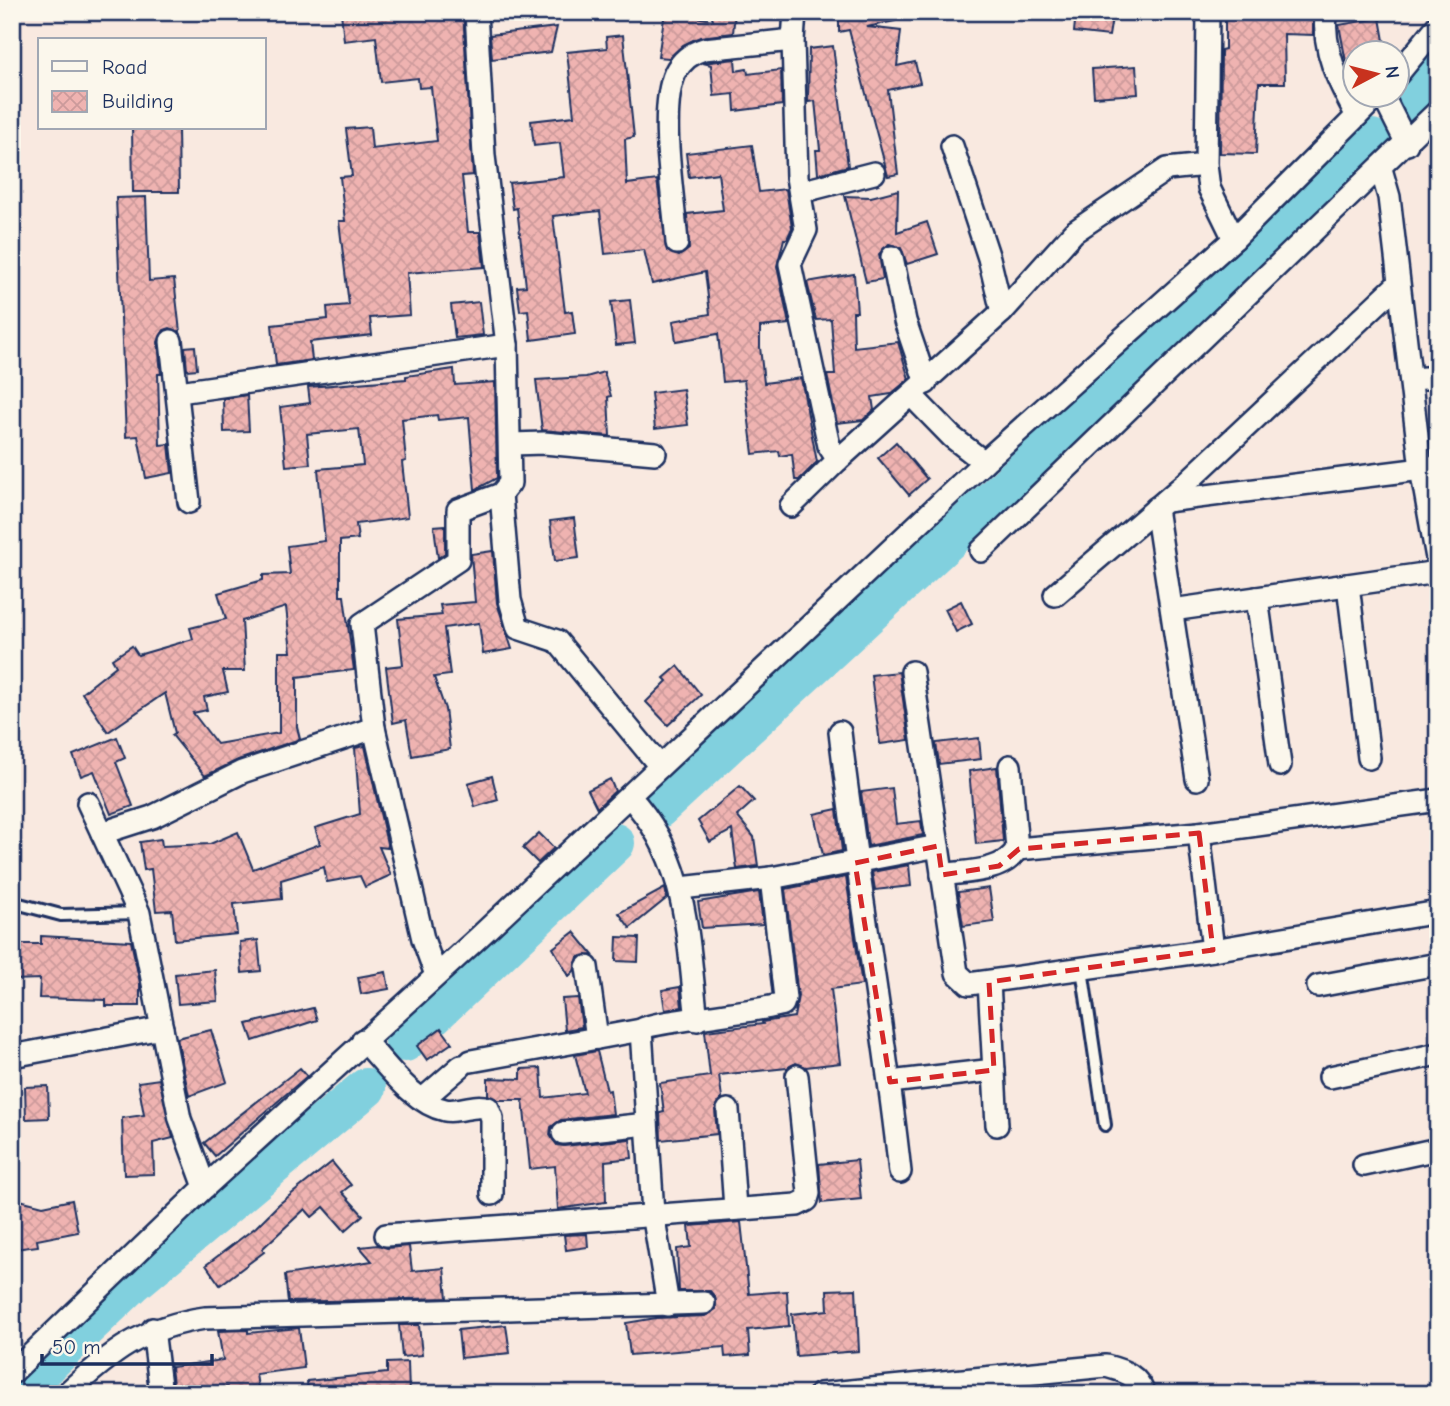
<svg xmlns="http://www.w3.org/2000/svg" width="1450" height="1406" viewBox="0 0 1450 1406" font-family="'Comic Neue',sans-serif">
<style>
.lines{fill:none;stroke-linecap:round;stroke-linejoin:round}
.river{stroke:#81d0de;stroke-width:40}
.building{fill:url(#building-cross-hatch);stroke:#1b2f5e;stroke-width:2;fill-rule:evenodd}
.service-casing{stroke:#1b2f5e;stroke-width:16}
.minor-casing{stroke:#1b2f5e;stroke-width:26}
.service{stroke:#fbf7ec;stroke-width:10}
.minor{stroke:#fbf7ec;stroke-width:21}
.marked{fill:none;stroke:#d62828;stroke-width:5;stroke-dasharray:14 9;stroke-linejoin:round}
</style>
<defs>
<pattern id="building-cross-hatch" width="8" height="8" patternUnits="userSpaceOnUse" patternTransform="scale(1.75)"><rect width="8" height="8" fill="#efb3b1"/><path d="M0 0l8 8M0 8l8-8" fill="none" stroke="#cc9a9b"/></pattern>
</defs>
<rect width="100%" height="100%" fill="#f9e9e0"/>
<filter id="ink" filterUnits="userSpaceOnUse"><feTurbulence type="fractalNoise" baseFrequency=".0143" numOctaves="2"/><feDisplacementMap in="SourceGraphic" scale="14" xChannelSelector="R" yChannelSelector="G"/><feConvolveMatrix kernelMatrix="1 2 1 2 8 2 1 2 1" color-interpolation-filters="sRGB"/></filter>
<g filter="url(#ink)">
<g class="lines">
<g class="river">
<path d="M1404 102 1438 56"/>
<path d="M658 809 1070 428 1372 139"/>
<path d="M405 1042 615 843"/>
<path d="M16 1394 133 1283 366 1088"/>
</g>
</g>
<g class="building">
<path d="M341 12H463L473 175 462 176 468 232H480L484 267 407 273 410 315 370 318 372 335 310 342 312 360 276 365 272 325 328 319 327 307 349 305 339 221H345L340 177 352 176 346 129 370 127 372 149 437 141 431 87 419 88 418 78 381 82 376 37 344 41Z"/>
<path d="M665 12 713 20 711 12H735L733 33 700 37 683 45 669 58 658 57Z"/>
<path d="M839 12H894L895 21 867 27 901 31 897 66 915 62 920 83 888 90 898 174 888 176 849 30 839 32Z"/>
<path d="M1076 12H1113L1109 36 1074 32Z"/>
<path d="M1225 12H1313V35L1284 34 1285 83H1259L1256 154 1220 153 1221 50 1225 49Z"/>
<path d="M1380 18 1386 52H1355V60L1346 62 1339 25Z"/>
<path d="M557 27 551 52 492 59 490 35Z"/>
<path d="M623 35 634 137 625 139 627 184 657 180 667 251 679 256 689 249 687 214 723 210 718 173 689 177 686 153 752 145 759 192 786 189 792 228 787 239H784L777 266 789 324 760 327V347L764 383 801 378 817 462 799 480H795L792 454 780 456 779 451 753 454 744 380 723 382 718 334 676 341 673 321 710 314 705 272 652 284 644 250 605 254 600 211 553 216 565 312 572 311 575 334 531 340 528 310 520 311 517 287 526 286 517 208 513 209 509 183 564 177 560 143 534 146 531 121 574 116 567 52 607 48 606 37Z"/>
<path d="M833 46 848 166 818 174 816 150H820L815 101 808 102 809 49Z"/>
<path d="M735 59 736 71 747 69 748 74 781 70 782 105 735 111 734 94 714 96 711 65 703 63Z"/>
<path d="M1136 66 1138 94 1094 97 1092 69Z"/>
<path d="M132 128H178L179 192H133Z"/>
<path d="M898 190 897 232 927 222 938 254 907 264 901 248 889 244 879 254 883 279 866 282 845 196 871 197Z"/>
<path d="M146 197 149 281 174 279 180 332 170 328 164 330 158 342 161 374H158L160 445 169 444 172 473 146 478 138 436 126 437 116 198Z"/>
<path d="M854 274 857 312H853L854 347 898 342 909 379 891 394 872 397 874 410 863 420 837 423 827 375H835L831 319 816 320 807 282Z"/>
<path d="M630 300 635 343 616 345 611 302Z"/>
<path d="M479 302 483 335 455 338 451 305Z"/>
<path d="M195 346 197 369 187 370 185 347Z"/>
<path d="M454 369 455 385 495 382 497 478 475 490 469 417 438 420 437 415 402 419 406 461 402 462 408 517 356 524 358 539 340 541V596H344L354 670 297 677V727L300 739 238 760 205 776 172 735 175 733 165 693 108 732 82 693 116 666 112 659 132 646 138 655 193 639 190 628 226 619 218 593 263 580V575L290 574 287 546 325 541 318 469 363 465 359 429 307 434 310 464 286 466 280 407 310 403 308 387 406 379V376ZM286 607 291 652H279V733L217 744 193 713 207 710 204 697 228 692 223 671H245L242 621Z"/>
<path d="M604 372 611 396 608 397 610 436 542 430 536 380 586 377Z"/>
<path d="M683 389 688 425 655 429 651 393Z"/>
<path d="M247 395 249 431 224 432 223 399Z"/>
<path d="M896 442 927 479 909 495 878 458Z"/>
<path d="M574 518 579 558 555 561 550 521Z"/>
<path d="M445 525V553L438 558 434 526Z"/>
<path d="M493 551 497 603 512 649 483 654 479 623 444 628 450 675 434 677 445 709 450 749 412 756 406 720 393 723 386 667 403 665 398 619 442 615 440 605 475 602 471 554Z"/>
<path d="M961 601 972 624 956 632 945 609Z"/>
<path d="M678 666 701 695 668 725 646 702 667 681 664 678Z"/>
<path d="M899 672 909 740 880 744 871 675Z"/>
<path d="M117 737 125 758 116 762 133 806 111 814 94 771 81 776 73 755Z"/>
<path d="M979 738 981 759 939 764 936 743Z"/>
<path d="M365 746 388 848 379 847 391 875 365 887 360 876 327 882 324 867 281 880 282 899 234 904 237 934 175 940 172 910 156 911 151 869 144 870 140 842 161 839 162 846 210 844 238 832 253 869 320 844 315 828 360 814 355 748Z"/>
<path d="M997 767 1003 841 976 844 969 771Z"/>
<path d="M492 776 498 800 475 807 468 783Z"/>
<path d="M610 779 615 791 597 808 588 790Z"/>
<path d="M740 786 754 801 737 816 754 837 758 866 737 869 732 830 710 842 698 821Z"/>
<path d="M892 788 896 824 921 821 923 835 868 846 861 792Z"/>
<path d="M837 809 842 851 823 855 814 814Z"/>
<path d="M539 833 554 848 538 863 523 848Z"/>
<path d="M909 865 911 886 875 890 872 872Z"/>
<path d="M846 877 862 985 831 989 840 1063 806 1067 796 1063 787 1068 719 1075 722 1098 715 1110 717 1134 661 1140 660 1113 664 1112 660 1083 710 1076 705 1031 763 1024 762 1022 794 1017 798 996 785 889Z"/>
<path d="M665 888 667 898 630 928 619 913Z"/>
<path d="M989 888 994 922 963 926 958 892Z"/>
<path d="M759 892 763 924 702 928 698 902Z"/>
<path d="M574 932 593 955 578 957 574 971 569 976 553 948Z"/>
<path d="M41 936 131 941 140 983V1006H106V1000L39 998 40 979 12 980V944H41Z"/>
<path d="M617 937 639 938 638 962 616 961Z"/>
<path d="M258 940 261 971 242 973 240 942Z"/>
<path d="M215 970 218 1001 178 1004 175 974Z"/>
<path d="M386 972 389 989 361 994 358 977Z"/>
<path d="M680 987 682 1007 665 1010 662 990Z"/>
<path d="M578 998 582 1027 565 1030 562 999Z"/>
<path d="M313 1008 317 1020 253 1041 247 1024Z"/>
<path d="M441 1028 452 1043 427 1060 417 1046Z"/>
<path d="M211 1030 227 1082 189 1096 177 1038Z"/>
<path d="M597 1051 607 1091 610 1090 613 1114 561 1120 551 1127 550 1135 557 1145 564 1146 630 1139 632 1158 605 1161 606 1202 558 1209 555 1166 530 1169 523 1100H498L488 1095V1078L521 1079V1069L541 1068 543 1098 585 1093 575 1055Z"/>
<path d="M300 1068 307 1076 215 1156 204 1143Z"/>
<path d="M159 1079 173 1138 153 1143 154 1174 124 1175 122 1118 144 1115 138 1082Z"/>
<path d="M48 1086 49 1118 26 1119 25 1087Z"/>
<path d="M857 1160 861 1199 822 1203 819 1164Z"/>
<path d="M332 1162 351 1185 342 1192 363 1215 345 1231 324 1207 312 1217 305 1209 262 1249 264 1252 220 1285 206 1265 256 1227 279 1204Z"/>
<path d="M12 1198 43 1206 72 1200 78 1232 37 1240 38 1246 14 1249Z"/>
<path d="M741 1222 749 1294 787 1291 789 1326 748 1330 750 1355 725 1357 724 1347 630 1355 626 1323 656 1318 705 1316 716 1309 715 1297 710 1291H679L677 1249 691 1247 689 1226Z"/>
<path d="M587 1234 588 1247 566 1250 564 1235Z"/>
<path d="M378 1245 387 1248 409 1246 412 1271 444 1268 447 1298 288 1302 285 1275 372 1261 360 1247Z"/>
<path d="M856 1289 859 1351 796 1356 792 1314 828 1310 827 1290Z"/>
<path d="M399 1325H419L422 1355 402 1357Z"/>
<path d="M506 1325 510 1353 461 1358 458 1330Z"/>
<path d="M299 1328 304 1368 256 1374 259 1394H228L227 1387 174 1394 171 1367 223 1360 218 1331 248 1330V1333Z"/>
<path d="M408 1362 409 1394H308L307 1381 387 1373V1363Z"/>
</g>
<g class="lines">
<defs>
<g id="service">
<path d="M12 902 61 915 139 913"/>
<path d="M1082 969 1105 1125"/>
</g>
<g id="minor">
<path d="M795 12 793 40 797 177 806 230 790 264 829 446 838 460 1002 312 1074 232 1167 169 1206 165"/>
<path d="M1208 12 1206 165 1209 188 1234 239"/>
<path d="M1326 12C1322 51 1339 83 1357 116"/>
<path d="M1398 74 1438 25"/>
<path d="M1382 94 1407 144"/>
<path d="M952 146 989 258 1002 312"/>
<path d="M1381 169 1389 197 1421 469 1438 564"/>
<path d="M800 192 874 173"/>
<path d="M677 243C674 199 658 111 675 73 681 61 691 53 704 49L793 40"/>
<path d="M892 257 905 321 926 383"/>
<path d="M171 341 189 502"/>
<path d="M1412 379 1438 377"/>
<path d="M179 392 507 345"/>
<path d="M911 395 952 437 984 462"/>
<path d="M511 444 544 443 655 453"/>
<path d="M501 494 510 600 518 628 557 641 659 765"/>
<path d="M1166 501 1438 467"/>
<path d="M791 506 838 460"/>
<path d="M1156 508 1197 779"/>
<path d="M981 551 1438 111"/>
<path d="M1348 585 1369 758"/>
<path d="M1055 595 1185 484 1397 285"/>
<path d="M1257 598 1280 765"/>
<path d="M1172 610 1438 572"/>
<path d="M912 672 957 973 969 984 1213 950 1438 912"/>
<path d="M374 728 423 939 436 975"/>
<path d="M840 732C857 879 884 1024 900 1172"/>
<path d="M629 796C689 860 687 938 697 1020"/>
<path d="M88 803 102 833"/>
<path d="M1199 833 1213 950"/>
<path d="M1017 849 1199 833 1438 800"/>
<path d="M942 875C967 871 1003 873 1017 849L1010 766"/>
<path d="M681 888 771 878 938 846"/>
<path d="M587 967 597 1038"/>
<path d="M989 982 997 1125"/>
<path d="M1318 986 1438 964"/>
<path d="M641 1030 653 1213 668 1305"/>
<path d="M363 1040C385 1062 412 1103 445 1110 459 1113 474 1103 488 1108L492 1118V1194"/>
<path d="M12 1056 162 1028"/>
<path d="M471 1061 641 1030C649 1021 760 1012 783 1004L785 998 771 878"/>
<path d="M1330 1077 1438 1054"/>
<path d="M890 1082 994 1070"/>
<path d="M423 1099 461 1066"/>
<path d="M728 1110 735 1208"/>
<path d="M563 1133 647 1124"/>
<path d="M1364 1165 1438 1149"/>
<path d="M205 1187 180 1119 139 913 102 833 152 817 242 772 374 728 362 624 458 560V510L501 494 510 483 507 345 484 156 476 12"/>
<path d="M386 1235 797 1205 807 1200 809 1193 797 1076"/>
<path d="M153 1329 161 1394"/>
<path d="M12 1373 205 1187 479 937 984 462 1234 239 1379 94"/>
<path d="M66 1394C111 1352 143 1327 205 1318L704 1303"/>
<path d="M820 1394 1106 1366C1125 1371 1137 1375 1144 1394"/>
</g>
</defs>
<use href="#service" class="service-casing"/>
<use href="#minor" class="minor-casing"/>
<use href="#service" class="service"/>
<use href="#minor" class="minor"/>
</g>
</g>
<path class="marked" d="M1199 833 1213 950 989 982 994 1070 890 1082 855 863 938 846 942 875 999 866 1019 849Z"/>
<rect width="1450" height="1406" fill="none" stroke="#fbf7ec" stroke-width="42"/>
<rect x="21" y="21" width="1408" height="1364" fill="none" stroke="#1b2f5e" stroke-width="2.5" filter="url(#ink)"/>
<rect x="38" y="38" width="228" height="91" fill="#fbf7ec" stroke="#a1a7b3" stroke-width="2"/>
<rect x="52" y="61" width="35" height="10" fill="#fbf7ec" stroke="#a1a7b3" stroke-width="2"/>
<text x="102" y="74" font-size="21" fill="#1b2f5e">Road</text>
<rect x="52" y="91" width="35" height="21" fill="url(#building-cross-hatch)" stroke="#a1a7b3" stroke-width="2"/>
<text x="102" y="108" font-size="21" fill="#1b2f5e">Building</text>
<g transform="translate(1376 74) rotate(83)"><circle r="33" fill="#fbf7ec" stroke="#a1a7b3" stroke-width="2"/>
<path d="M0-5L12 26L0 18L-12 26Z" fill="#c8321e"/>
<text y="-10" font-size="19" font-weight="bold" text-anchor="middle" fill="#1b2f5e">N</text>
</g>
<path d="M42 1354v10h170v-10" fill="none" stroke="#1b2f5e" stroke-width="3.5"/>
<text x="52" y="1354" font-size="21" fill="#1b2f5e" stroke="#fbf7ec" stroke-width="5" paint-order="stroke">50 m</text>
</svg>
